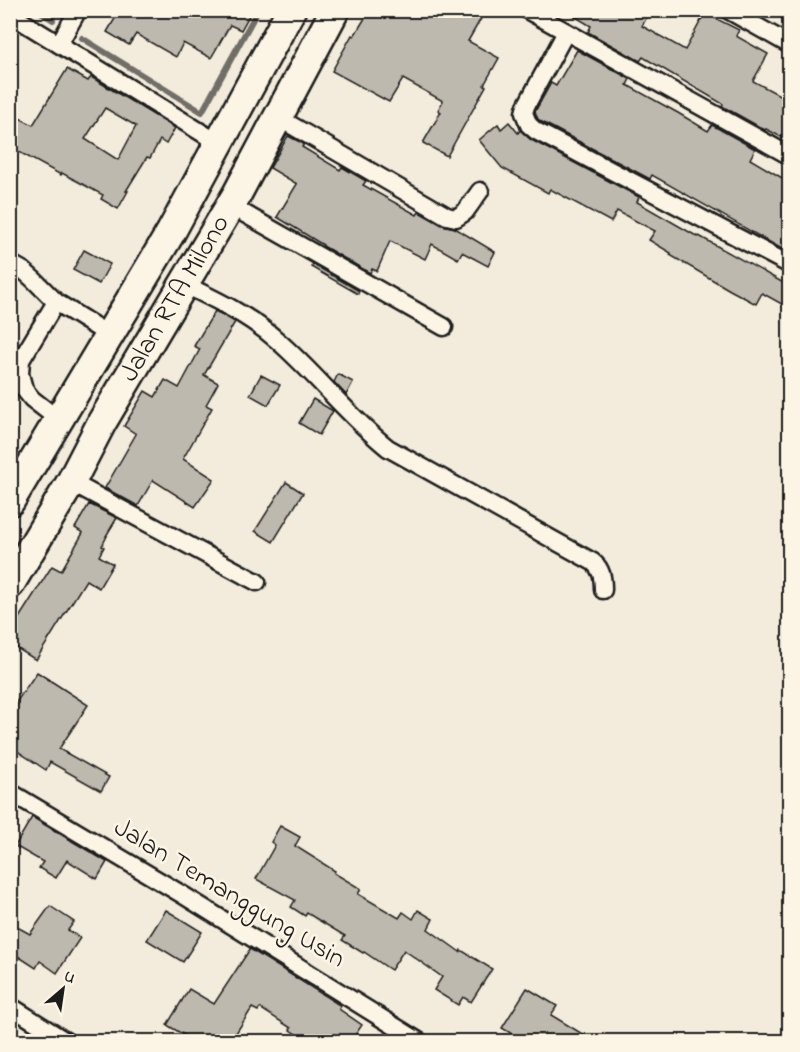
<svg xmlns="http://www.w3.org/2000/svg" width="800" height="1052" viewBox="0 0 800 1052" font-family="'Indie Flower',sans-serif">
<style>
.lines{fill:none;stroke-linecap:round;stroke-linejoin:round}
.stream{stroke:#716e68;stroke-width:6}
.building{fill:#beb9ae;stroke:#1c1c1c;stroke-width:1.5;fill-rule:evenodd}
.street-casing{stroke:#1c1c1c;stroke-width:21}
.highway-casing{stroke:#1c1c1c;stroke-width:33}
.street{stroke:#fcf5e5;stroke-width:16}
.highway{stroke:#fcf5e5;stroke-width:28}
.labels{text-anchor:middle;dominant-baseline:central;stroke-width:5;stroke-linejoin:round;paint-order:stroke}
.street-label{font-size:27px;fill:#1c1c1c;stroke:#fcf5e5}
</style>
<rect width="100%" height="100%" fill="#f3ecdd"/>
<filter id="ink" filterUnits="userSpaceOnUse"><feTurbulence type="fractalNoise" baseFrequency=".0167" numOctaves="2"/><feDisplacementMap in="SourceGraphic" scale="12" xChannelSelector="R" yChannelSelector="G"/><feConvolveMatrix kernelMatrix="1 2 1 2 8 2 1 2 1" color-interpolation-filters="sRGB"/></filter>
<g filter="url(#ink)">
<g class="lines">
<g class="stream">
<path d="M38 10 53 20"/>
<path d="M771 10 790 20"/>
<path d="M82 38 202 112 258 10"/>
</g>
</g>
<g class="building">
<path d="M120 10H252L241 30 230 25 211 58 183 43 176 57 136 34 129 45 107 32Z"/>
<path d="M370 10H486L468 41 499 58 484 85 486 86 447 156 423 143 441 112 438 110 443 101 403 79 389 102 332 71 352 35 354 36Z"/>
<path d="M564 10H651L642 26 685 50 705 13 739 30 736 36 768 54 753 81 789 100V141L766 129 765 130 722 106 723 104 643 57 640 61 588 32 591 26Z"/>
<path d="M577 50 630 79 627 85 678 113 708 131 712 125 755 149 750 159 789 182V253L652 175 650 179 542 122 538 119 535 112 536 110 551 83 556 86Z"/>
<path d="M67 69 88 81 91 77 175 128 166 144 160 140 150 158 147 157 126 191H128L118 209 101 199 103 195 62 173 61 175 10 147V113L33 125ZM105 108 136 126 118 160 85 139Z"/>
<path d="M509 122 518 133 520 130 531 140 639 197 637 202 698 237 699 236 789 286V308L762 293 756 304 730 290 670 255 671 253 649 240 655 231 617 211 611 222 550 189 548 193 502 168 479 140 498 124 501 129Z"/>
<path d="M288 136 304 144 302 147 340 170 342 167 366 181 363 185 417 215 419 212 442 225 455 228 495 252 488 266 462 252 458 259 432 244 425 259 390 241 377 271 372 269 370 273 323 246V245L277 217 297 184 270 168Z"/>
<path d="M84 250 110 264 99 284 73 270Z"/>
<path d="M313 264 359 291 358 294 311 267Z"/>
<path d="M215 311 235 322 204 375 218 383 206 405 212 408 183 459 214 479 195 507 153 480 138 506 105 488 136 434 124 426 145 391 155 397 165 380 179 388 200 349 194 346Z"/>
<path d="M338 374 353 382 346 395 334 382Z"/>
<path d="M261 375 280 385 268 405 250 395Z"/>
<path d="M313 399 333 411 319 435 299 423Z"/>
<path d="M286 482 303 493 273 542 255 531Z"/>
<path d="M89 504 117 518 106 536H107L102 546 104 547 99 556 113 564 99 588 86 580 36 660 10 644V632L52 566 61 571 83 533 75 528Z"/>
<path d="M37 672 88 705 59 749 109 777 101 791 50 762 46 770 10 746V711Z"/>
<path d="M32 817 107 862 97 879 67 860 56 878 39 868 43 862 15 846Z"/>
<path d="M280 826 300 837 295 846 335 871 334 873 361 889 358 894 399 918 403 912 413 919 418 910 433 919 428 929 460 952 461 950 492 969 471 1002 463 997 458 1005 434 990 442 977 404 950 391 970 364 952 363 953 342 940 345 936 307 913 305 916 291 907 295 900 256 879 275 845 271 842Z"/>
<path d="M50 906 74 922 68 930 80 938 57 973 40 961 36 968 10 951V923L30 934Z"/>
<path d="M166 910 202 932 183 962 147 940Z"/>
<path d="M250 949 341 1006 339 1009 362 1025 351 1041H291L296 1034 290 1030 291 1028 260 1008 258 1011 252 1008 231 1041H194L167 1025 189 989 214 1004Z"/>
<path d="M527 988 557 1006 551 1015 594 1041H524L502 1028Z"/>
</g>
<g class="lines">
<defs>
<g id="street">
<path d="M527 10 790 156"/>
<path d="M728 10 790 45"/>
<path d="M10 14 220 144"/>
<path d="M566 32 526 106 524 113 529 125 536 131 790 265"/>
<path d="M59 44 78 10"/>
<path d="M279 118 447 216 456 218 465 212 480 191"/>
<path d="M231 206 444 327"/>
<path d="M10 263 24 271 34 280 56 302 109 335"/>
<path d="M183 284C217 300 250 316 278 341 317 375 348 416 388 448L593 562C602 569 603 579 603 590"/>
<path d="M56 302 21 360 20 374 24 389 32 399 59 420"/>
<path d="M71 482 257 582"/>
<path d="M10 792 183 895 420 1042"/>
<path d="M10 1006 67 1042"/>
</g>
<g id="highway">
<path d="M10 501 171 232 291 10"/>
<path id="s1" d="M10 584 71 482 102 422 236 196 335 10"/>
</g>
</defs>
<use href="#street" class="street-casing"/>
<use href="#highway" class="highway-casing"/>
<use href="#street" class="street"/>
<use href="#highway" class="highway"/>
</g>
</g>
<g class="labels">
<g class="street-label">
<text stroke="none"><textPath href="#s1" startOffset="330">Jalan RTA Milono</textPath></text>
<text transform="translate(229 894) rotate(31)">Jalan Temanggung Usin</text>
</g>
</g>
<rect width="800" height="1052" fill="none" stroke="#fcf5e5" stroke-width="36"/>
<rect x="18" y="18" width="764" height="1016" fill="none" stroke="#1c1c1c" stroke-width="2" filter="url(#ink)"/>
<g transform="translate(63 989) rotate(29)" stroke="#fcf5e5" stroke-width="4.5" paint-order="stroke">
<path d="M0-4.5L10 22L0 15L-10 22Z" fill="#1c1c1c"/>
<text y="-9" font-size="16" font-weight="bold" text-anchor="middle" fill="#1c1c1c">U</text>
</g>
</svg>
